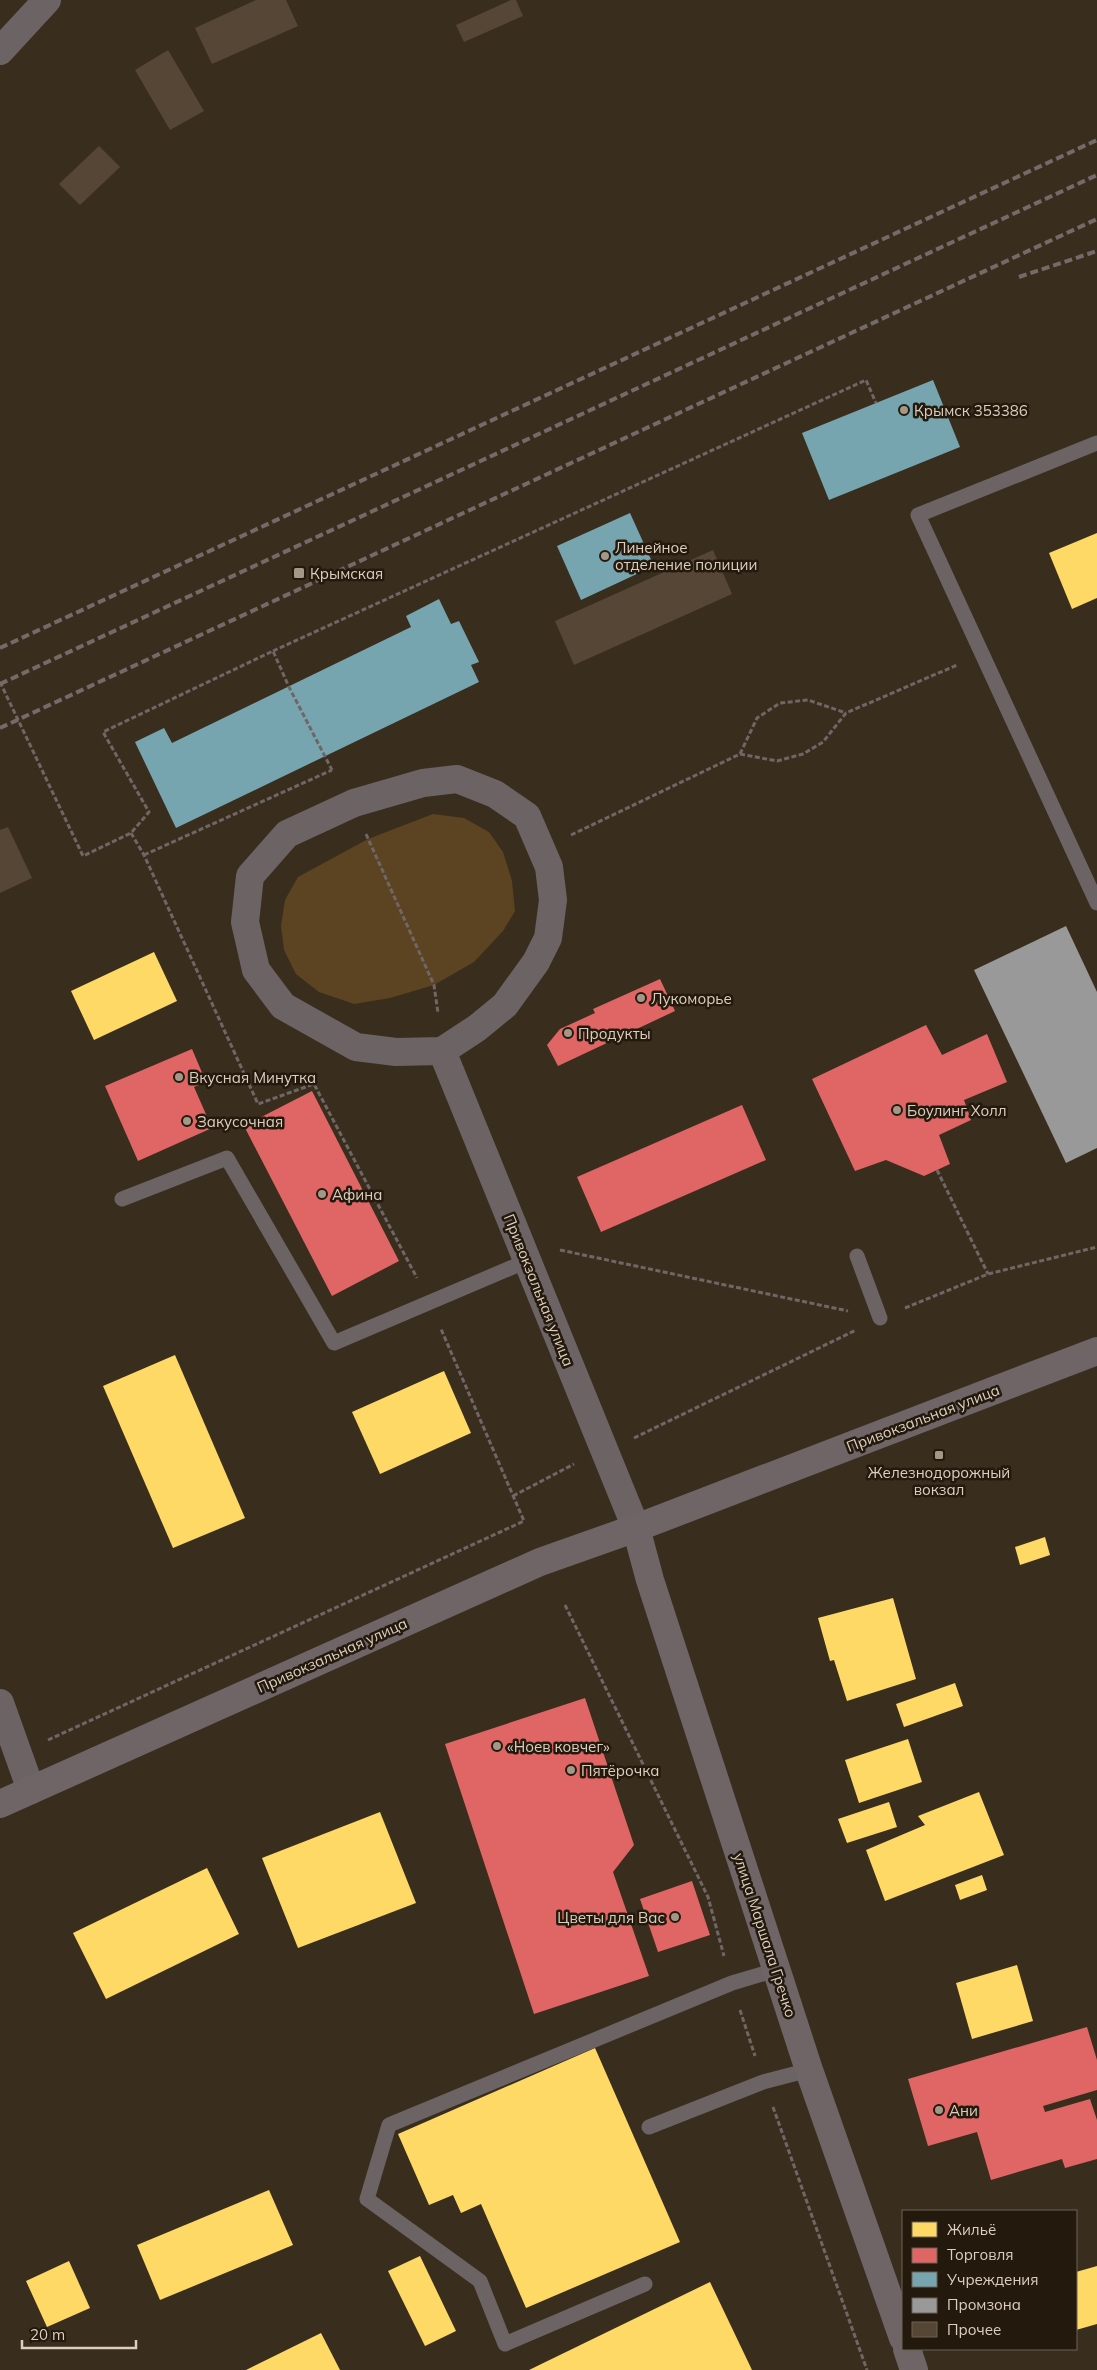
<svg xmlns="http://www.w3.org/2000/svg" width="1097" height="2370" viewBox="0 0 1097 2370" font-family="Mulish,sans-serif">
<style>
.green{fill:#5c4321}
.homes{fill:#ffd966}
.shops{fill:#e06666}
.public{fill:#76a5af}
.industry{fill:#999}
.building{fill:#564636}
.lines{fill:none;stroke-linecap:round;stroke-linejoin:round}
.path{stroke:#6f6666;stroke-width:3;stroke-dasharray:5 2.5;stroke-linecap:butt}
.service{stroke:#6c6365;stroke-width:15}
.minor{stroke:#6c6365;stroke-width:28}
.secondary{stroke:#6f6466;stroke-width:28}
.rail{stroke:#746a69;stroke-width:4;stroke-dasharray:8 4;stroke-linecap:butt}
.poi-dot{fill:#a39787;stroke:#23190d;stroke-width:2}
.labels{text-anchor:middle;dominant-baseline:central;stroke-width:5;stroke-linejoin:round;paint-order:stroke}
.poi-label{font-size:15px;fill:#dccfbf;stroke:#23190d;text-anchor:start}
.street-label{font-size:15px;fill:#dccfbf;stroke:#23190d}
</style>
<rect width="100%" height="100%" fill="#392e1e"/>
<path class="green" d="M433 814 464 818 489 832 503 852 512 881 515 911 503 931 474 962 434 985 390 998 354 1004 319 992 296 974 284 950 281 926 285 900 298 877 368 839Z"/>
<g class="homes">
<path d="M1097 533V598L1072 609 1049 553Z"/>
<path d="M154 952 177 1001 94 1040 71 991Z"/>
<path d="M175 1355 245 1518 173 1548 103 1386Z"/>
<path d="M444 1371 471 1433 380 1474 352 1412Z"/>
<path d="M1045 1537 1050 1555 1020 1565 1015 1547Z"/>
<path d="M893 1598 916 1679 847 1701 834 1660 830 1661 818 1618Z"/>
<path d="M955 1683 963 1706 904 1727 896 1704Z"/>
<path d="M908 1739 922 1782 859 1803 845 1760Z"/>
<path d="M979 1792 1004 1855 885 1901 866 1850 925 1825 918 1816Z"/>
<path d="M889 1802 897 1827 847 1843 838 1819Z"/>
<path d="M380 1812 416 1903 298 1948 262 1858Z"/>
<path d="M207 1868 239 1934 106 1999 73 1933Z"/>
<path d="M982 1875 987 1890 960 1900 955 1885Z"/>
<path d="M1017 1965 1033 2021 972 2039 956 1983Z"/>
<path d="M595 2048 680 2242 526 2308 481 2204 461 2213 453 2195 429 2205 398 2134Z"/>
<path d="M269 2190 293 2245 160 2300 137 2245Z"/>
<path d="M420 2256 456 2331 425 2346 388 2271Z"/>
<path d="M69 2261 90 2308 47 2327 26 2281Z"/>
<path d="M1097 2266V2324L1076 2330V2272Z"/>
<path d="M710 2282 752 2370H529Z"/>
<path d="M321 2333 340 2370H246Z"/>
</g>
<g class="shops">
<path d="M660 979 675 1011 558 1066 547 1045 560 1029 595 1013 593 1009Z"/>
<path d="M926 1025 942 1055 987 1034 1007 1082 964 1100 971 1120 939 1135 950 1164 924 1176 886 1160 855 1171 812 1079Z"/>
<path d="M192 1049 206 1082 194 1087 212 1128 138 1161 105 1086Z"/>
<path d="M312 1091 399 1261 332 1296 244 1126Z"/>
<path d="M742 1105 766 1160 601 1232 577 1177Z"/>
<path d="M585 1698 634 1845 613 1872 649 1976 534 2014 445 1744Z"/>
<path d="M692 1881 710 1935 658 1952 640 1899Z"/>
<path d="M1087 2027 1097 2060V2090L1043 2106 1045 2112 1090 2099 1097 2120V2159L1065 2168 1062 2159 991 2180 977 2132 928 2146 908 2079Z"/>
</g>
<g class="public">
<path d="M933 380 960 447 829 500 802 433Z"/>
<path d="M630 513 654 566 581 600 557 546Z"/>
<path d="M439 599 451 624 459 621 479 662 471 665 479 682 176 828 135 742 164 728 172 743 411 627 406 616Z"/>
</g>
<path class="industry" d="M1066 926 1097 992V1148L1066 1163 974 970Z"/>
<g class="building">
<path d="M256 0H286L298 26 212 64 195 28Z"/>
<path d="M511 0H516L523 16 464 42 456 25Z"/>
<path d="M168 50 204 111 170 130 135 70Z"/>
<path d="M99 146 120 167 80 205 59 184Z"/>
<path d="M713 550 732 594 574 665 555 621Z"/>
<path d="M8 827 32 878 0 893V830Z"/>
</g>
<g class="lines">
<g class="path">
<path d="M273 651 866 380 876 403"/>
<path d="M0 682 83 856 131 833 149 812 103 732 273 651 289 687 332 770"/>
<path d="M740 754 757 718 780 703 808 700 846 713"/>
<path d="M131 833 144 855 258 1104 314 1084 417 1278"/>
<path d="M366 834 434 985 438 1013"/>
<path d="M571 835 740 754 777 761 803 754 823 742 846 713 957 665"/>
<path d="M144 855 332 770"/>
<path d="M937 1170 988 1274"/>
<path d="M560 1250 848 1311"/>
<path d="M905 1308 988 1274 1097 1247"/>
<path d="M634 1438 856 1330"/>
<path d="M513 1496 574 1464"/>
<path d="M565 1605 708 1897 724 1956"/>
<path d="M48 1740 524 1521 441 1329"/>
<path d="M740 2010 755 2056"/>
<path d="M773 2107 867 2370"/>
</g>
<g class="service">
<path d="M1097 443 918 515 1097 903"/>
<path d="M122 1199 227 1158 334 1343 527 1261"/>
<path d="M857 1256 880 1318"/>
<path d="M649 2127 763 2082 809 2070"/>
<path d="M645 2284 505 2344 480 2281 367 2199 389 2125 732 1983 776 1970"/>
</g>
<g class="minor">
<path d="M0 51 47 0"/>
<path d="M457 779 495 794 527 816 549 867 553 900 548 938 536 962 505 1005 477 1028 442 1051 396 1052 356 1047 283 1006 256 970 245 922 250 876 287 834 354 803 423 783Z"/>
<path d="M442 1051 636 1528"/>
<path d="M0 1703 31 1790"/>
</g>
<g class="secondary">
<path d="M636 1528 650 1580 809 2070 903 2338"/>
<path d="M0 1804 540 1562 636 1528 1097 1351"/>
<path d="M907 2349 914 2370"/>
</g>
<g class="rail">
<path d="M1019 277 1097 251"/>
<path d="M0 648 1097 140"/>
<path d="M0 684 1097 175"/>
<path d="M0 728 1097 219"/>
</g>
</g>
<g class="poi-dot">
<circle cx="904" cy="410" r="5"/>
<circle cx="605" cy="556" r="5"/>
<rect x="293" y="567" width="12" height="12" rx="2.5"/>
<circle cx="641" cy="998" r="5"/>
<circle cx="568" cy="1033" r="5"/>
<circle cx="179" cy="1077" r="5"/>
<circle cx="897" cy="1110" r="5"/>
<circle cx="187" cy="1121" r="5"/>
<circle cx="322" cy="1194" r="5"/>
<rect x="934" y="1450" width="10" height="10" rx="2.5"/>
<circle cx="497" cy="1746" r="5"/>
<circle cx="571" cy="1770" r="5"/>
<circle cx="675" cy="1917" r="5"/>
<circle cx="939" cy="2110" r="5"/>
</g>
<g class="labels">
<g class="poi-label">
<text x="914" y="410">Крымск 353386</text>
<text x="615" y="547">Линейное<tspan x="615" dy="17">отделение полиции</tspan></text>
<text x="310" y="573">Крымская</text>
<text x="651" y="998">Лукоморье</text>
<text x="578" y="1033">Продукты</text>
<text x="189" y="1077">Вкусная Минутка</text>
<text x="907" y="1110">Боулинг Холл</text>
<text x="197" y="1121">Закусочная</text>
<text x="332" y="1194">Афина</text>
<text x="939" y="1472" text-anchor="middle">Железнодорожный<tspan x="939" dy="17">вокзал</tspan></text>
<text x="507" y="1746">«Ноев ковчег»</text>
<text x="581" y="1770">Пятёрочка</text>
<text x="665" y="1917" text-anchor="end">Цветы для Вас</text>
<text x="949" y="2110">Ани</text>
</g>
<g class="street-label">
<text transform="translate(539 1290) rotate(68)">Привокзальная улица</text>
<text transform="translate(923 1418) rotate(-21)">Привокзальная улица</text>
<text transform="translate(332 1655) rotate(-24)">Привокзальная улица</text>
<text transform="translate(765 1935) rotate(72)">улица Маршала Гречко</text>
</g>
</g>
<rect x="902" y="2210" width="175" height="140" fill="#23190d" stroke="#6d6254"/>
<rect x="912" y="2222" width="25" height="15" fill="#ffd966" stroke="#6d6254"/>
<text x="947" y="2235" font-size="15" fill="#dccfbf">Жильё</text>
<rect x="912" y="2248" width="25" height="15" fill="#e06666" stroke="#6d6254"/>
<text x="947" y="2260" font-size="15" fill="#dccfbf">Торговля</text>
<rect x="912" y="2272" width="25" height="15" fill="#76a5af" stroke="#6d6254"/>
<text x="947" y="2285" font-size="15" fill="#dccfbf">Учреждения</text>
<rect x="912" y="2298" width="25" height="15" fill="#999999" stroke="#6d6254"/>
<text x="947" y="2310" font-size="15" fill="#dccfbf">Промзона</text>
<rect x="912" y="2322" width="25" height="15" fill="#564636" stroke="#6d6254"/>
<text x="947" y="2335" font-size="15" fill="#dccfbf">Прочее</text>
<path d="M22 2340v8h114v-8" fill="none" stroke="#dccfbf" stroke-width="2.5"/>
<text x="30" y="2340" font-size="15" fill="#dccfbf" stroke="#23190d" stroke-width="4" paint-order="stroke">20 m</text>
</svg>
